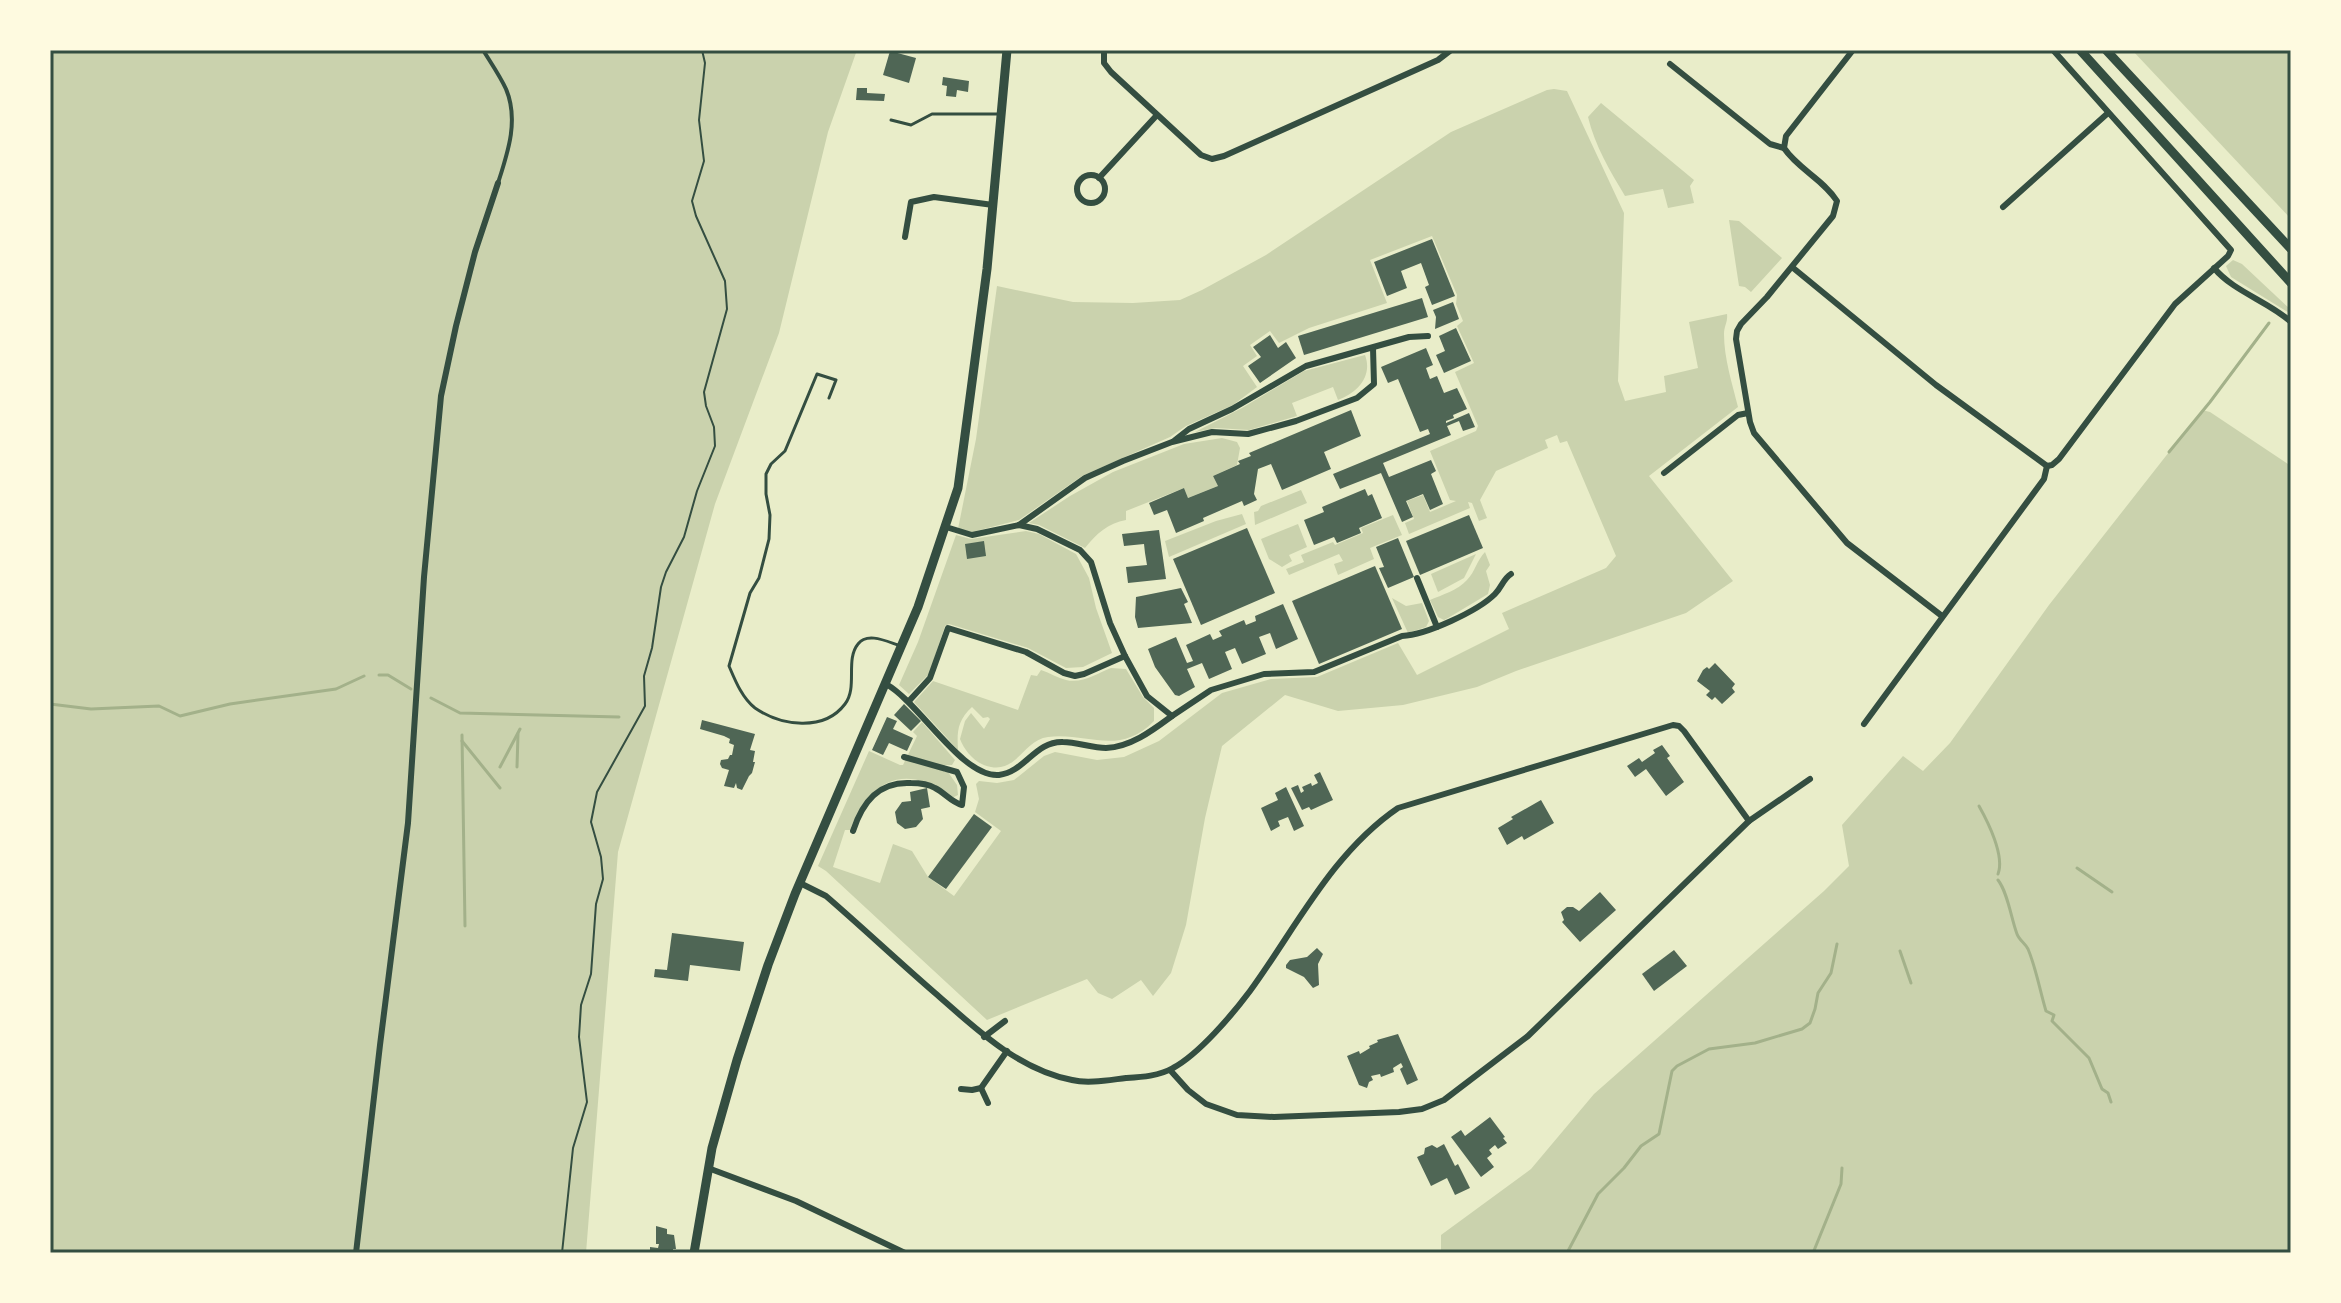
<svg xmlns="http://www.w3.org/2000/svg" width="2341" height="1303" viewBox="0 0 2341 1303" font-family="Poppins,sans-serif">
<style>
.green{fill:#cad2ad}
.lines{fill:none;stroke-linecap:round;stroke-linejoin:round}
.stream{stroke:#a3b18a;stroke-width:3}
.building{fill:#4f6655}
.path{stroke:#344e41;stroke-width:2}
.service{stroke:#344e41;stroke-width:3}
.pedestrian{stroke:#344e41;stroke-width:4}
.minor{stroke:#344e41;stroke-width:6}
.primary{stroke:#344e41;stroke-width:9}
.trunk{stroke:#344e41;stroke-width:9}
.neatline{fill:none;stroke:#344e41;stroke-width:3}
</style>
<rect width="100%" height="100%" fill="#e9edc9"/>
<g class="green">
<path d="M50 50H857L828 132 779 333 715 504 618 852 586 1253H50Z"/>
<path d="M2132 50H2291V219Z"/>
<path d="M1554 89 1567 91 1624 213 1618 381 1625 401 1666 392 1664 376 1698 368 1689 322 1727 314C1728 322 1724 326 1724 334 1724 358 1732 383 1738 407L1649 476 1733 581 1686 613 1516 671 1477 687 1403 705 1338 711 1285 695 1222 746 1205 818 1186 925 1171 973 1153 996 1141 980 1112 999 1098 993 1087 979 987 1020 826 871 818 866 869 751 900 765H903L917 736 913 732 922 722 955 760 952 765H945L944 772H948L957 785 958 795 952 798C943 793 934 785 925 782 886 769 862 798 850 830H845L833 867 880 883 893 844 912 851 928 877 954 896 1001 831 975 812 979 799 976 784 979 781 997 783 1014 780 1044 756 1055 752 1097 760 1124 757 1159 741 1222 693 1271 679 1317 677 1398 643 1417 675 1509 629 1502 613 1606 568 1616 556 1567 441 1560 443 1557 435 1545 440 1548 448 1496 471 1480 500 1487 518 1479 521 1472 503 1468 502 1470 508 1409 534 1405 523 1414 519 1407 501 1423 495 1430 512 1456 501 1450 500 1430 451 1476 431 1478 426 1455 372 1474 363 1457 326 1463 321 1456 304 1457 295 1432 236 1370 260 1387 303 1309 328 1279 343 1270 331 1250 345 1257 356 1243 366 1257 387 1233 405 1186 426 1170 437 1082 476 1019 520 972 532 958 529 976 439 997 286 1073 302 1133 303 1180 300 1202 290 1266 255 1451 132 1547 90Z"/>
<path d="M1601 103 1694 180 1690 186 1694 203 1668 208 1663 189 1625 196C1610 171 1595 146 1588 117Z"/>
<path d="M1729 220 1739 221 1782 258 1751 292 1745 287 1739 286Z"/>
<path d="M2233 260 2242 264 2291 310V314L2231 277 2226 266Z"/>
<path d="M1365 355C1373 377 1357 393 1338 400L1333 387 1292 403 1297 416 1249 430 1216 428 1195 432 1242 408 1304 371Z"/>
<path d="M2202 410 2210 412 2291 466V1253H1441V1235L1531 1169 1594 1094 1824 891 1849 866 1842 825 1903 756 1923 771 1950 743 2049 605Z"/>
<path d="M1222 438 1237 442 1240 448 1237 465 1213 476 1218 486 1188 498 1184 488 1126 511V520C1108 523 1096 534 1085 548L1039 525 1029 523 1070 496 1113 472 1184 444Z"/>
<path d="M1301 490 1307 503 1255 525 1254 512 1258 511 1261 506Z"/>
<path d="M1242 514 1246 524 1169 557 1165 541 1216 521Z"/>
<path d="M1393 515 1402 535 1370 548 1374 559 1338 575 1334 564 1343 561 1339 554 1289 575 1286 569 1304 562 1301 555 1333 542 1335 545 1363 533 1361 528Z"/>
<path d="M1298 524 1307 547 1289 555 1292 561 1282 567 1269 559 1261 539Z"/>
<path d="M1026 531 1039 534 1076 554 1089 578 1096 608 1112 653 1083 667 1066 668 1028 648 949 624 945 626 929 674 909 694 899 685 918 642 956 535 971 539Z"/>
<path d="M1485 552 1490 565 1486 571 1490 585 1488 594 1448 618 1444 620 1438 617 1430 600C1442 595 1458 590 1467 580 1475 572 1477 560 1485 552Z"/>
<path d="M1476 554 1464 578 1438 592 1431 574Z"/>
<path d="M1392 598 1406 606 1422 603 1429 621 1426 627 1408 633Z"/>
<path d="M1111 668 1126 669 1143 697 1154 708V721C1119 757 1087 732 1048 737 1024 740 1017 772 991 767 977 765 965 752 960 739L965 721 971 713 984 729 990 719 988 717 983 718 972 707C957 721 957 732 958 750L914 702 933 681 1018 710 1031 675 1037 676 1041 670C1050 673 1058 678 1066 680 1082 684 1098 673 1111 668Z"/>
</g>
<g class="lines">
<g class="stream">
<path d="M2169 452 2210 402 2269 323"/>
<path d="M379 675H388L411 689"/>
<path d="M431 698 460 713 619 717"/>
<path d="M50 704 91 709 159 706 180 716 230 704 336 689 364 676"/>
<path d="M462 735 465 926"/>
<path d="M462 741 500 788"/>
<path d="M500 767 520 729"/>
<path d="M517 767 518 734"/>
<path d="M1979 806C1988 822 2005 856 1998 874"/>
<path d="M2077 868 2112 892"/>
<path d="M1998 880C2008 893 2011 918 2017 934 2019 940 2025 943 2028 949 2036 968 2040 991 2046 1011L2054 1015 2052 1021 2089 1058 2102 1089 2108 1093 2111 1102"/>
<path d="M1900 951 1911 983"/>
<path d="M1567 1253 1598 1194 1624 1168 1641 1146 1659 1134 1672 1071 1677 1066 1709 1049 1755 1043 1802 1029 1810 1023 1815 1009 1818 993 1831 973 1837 944"/>
<path d="M1813 1253 1841 1184 1842 1168"/>
</g>
</g>
<g class="building">
<path d="M890 51 916 58 909 83 883 75Z"/>
<path d="M943 77 969 81 968 92 957 90 956 97 946 96 947 86 942 85Z"/>
<path d="M857 88H867V93L885 94 884 101 856 100Z"/>
<path d="M1432 239 1455 296 1432 305 1425 287 1429 285 1421 263 1401 271 1407 288 1387 296 1374 262Z"/>
<path d="M1422 298 1428 317 1304 355 1298 336Z"/>
<path d="M1453 302 1459 319 1435 329 1436 317 1433 310Z"/>
<path d="M1456 328 1471 361 1444 373 1436 355 1445 351 1439 336Z"/>
<path d="M1270 335 1278 348 1286 342 1296 358 1260 383 1248 366 1261 357 1253 347Z"/>
<path d="M1426 348 1433 365 1426 368 1430 379 1437 376 1444 393 1457 388 1467 409 1453 415 1454 418 1446 421V423L1469 413 1475 427 1463 431 1459 421 1447 426 1451 435 1383 463 1389 477 1431 460 1436 471 1431 474 1443 504 1430 510 1423 494 1406 501 1413 517 1402 522 1381 473 1340 489 1333 474 1430 434 1428 429 1420 432 1398 379 1388 383 1381 367Z"/>
<path d="M1351 410 1361 436 1324 452 1331 469 1282 490 1271 464 1258 469 1254 494 1257 500 1244 506 1242 501 1203 518 1204 521 1176 533 1167 510 1154 515 1149 503 1184 488 1188 498 1218 486 1213 476 1240 464 1238 461 1251 456 1249 453Z"/>
<path d="M1365 489 1368 496 1372 494 1382 518 1359 528 1361 533 1337 543 1334 537 1314 545 1304 520 1324 512 1322 507Z"/>
<path d="M1469 515 1483 548 1420 575 1406 541Z"/>
<path d="M1247 528 1275 593 1201 625 1173 559Z"/>
<path d="M1159 530 1166 579 1128 583 1126 567 1147 565 1145 553 1144 544 1124 546 1122 534Z"/>
<path d="M1398 538 1414 577 1388 588 1379 568 1384 567 1376 547Z"/>
<path d="M984 541 986 556 967 559 965 544Z"/>
<path d="M1375 566 1402 629 1319 664 1292 601Z"/>
<path d="M1181 588 1188 602 1184 604 1192 623 1138 628 1135 617 1136 597Z"/>
<path d="M1283 604 1298 639 1276 649 1270 633 1259 637 1266 654 1242 664 1235 648 1225 652 1232 669 1209 679 1202 663 1187 669 1195 687 1179 696 1175 695 1155 667 1148 649 1176 637 1187 663 1193 661 1186 645 1210 634 1213 640 1222 636 1219 631 1244 620 1246 625 1256 621 1255 616Z"/>
<path d="M1715 663 1735 684 1732 688 1735 692 1722 704 1715 697 1712 700 1706 695 1710 691 1697 681 1703 670 1707 667 1709 669Z"/>
<path d="M904 704 921 721 911 731 894 715Z"/>
<path d="M887 717 897 721 893 729 913 738 907 751 889 743 883 755 872 750Z"/>
<path d="M702 720 755 734 750 750 755 751 753 762H755L752 773 749 776 742 790 737 788 736 783 734 788 724 786 729 770 722 768 720 764 721 760 728 759 730 755H732L734 745 729 743 730 739 724 736 700 729Z"/>
<path d="M1662 745 1670 756 1667 758 1684 782 1666 796 1646 769 1635 777 1627 766 1639 758 1642 762 1655 753 1653 750Z"/>
<path d="M1320 772 1333 800 1311 810 1309 807 1302 810 1291 788 1298 785 1301 793 1304 791 1302 787 1311 783 1312 786 1318 783 1314 775Z"/>
<path d="M1286 787 1304 826 1294 831 1288 817 1278 821 1280 826 1271 831 1261 808 1278 800 1275 793Z"/>
<path d="M927 788 930 807 921 809 923 819 916 827 905 829 897 823 895 812 902 802 911 801 910 792Z"/>
<path d="M1541 800 1554 823 1524 840 1522 836 1507 845 1498 828 1513 819 1511 817Z"/>
<path d="M974 814 992 827 946 889 928 877Z"/>
<path d="M1600 892 1616 910 1580 942 1562 922 1564 920 1561 912 1567 907H1573L1579 911Z"/>
<path d="M672 933 744 942 740 971 690 965 688 981 654 977 655 969 667 970Z"/>
<path d="M1317 948 1323 954 1318 964 1319 985 1313 988 1304 977 1286 968V965L1290 960 1307 957Z"/>
<path d="M1674 950 1687 966 1654 991 1642 974Z"/>
<path d="M1398 1034 1418 1080 1407 1085 1400 1069 1403 1067 1401 1063 1393 1068 1394 1072 1381 1077 1380 1074 1371 1076 1373 1080 1369 1082 1367 1088 1359 1085 1347 1056 1359 1051 1360 1054 1370 1048 1369 1046 1378 1042 1377 1040Z"/>
<path d="M1490 1117 1505 1137 1503 1138 1507 1143 1498 1149 1495 1145 1489 1150 1492 1154 1487 1158 1494 1167 1481 1177 1451 1137 1461 1130 1465 1136Z"/>
<path d="M1444 1144 1455 1166 1458 1164 1470 1188 1455 1195 1447 1178 1431 1186 1417 1157 1424 1154 1425 1148 1432 1145 1437 1148Z"/>
<path d="M656 1226 667 1229V1234L674 1235 676 1249H673V1253H650V1247L658 1248 659 1244H656Z"/>
</g>
<g class="lines">
<path class="path" d="M562 1253 573 1148 587 1102 579 1037 581 1005 591 974 596 904 603 879 601 857 591 822 597 792 645 706 644 676 652 648 661 587 666 572 684 537 697 491 715 446 714 427 706 406 704 392 727 309 725 281 696 216 692 201 704 161 699 120 705 63 702 50"/>
<g class="service">
<path d="M891 120 911 125 932 114H1000"/>
<path d="M829 398 836 380 817 374 785 451 771 464 766 474V494L770 515 769 539 759 578 750 593 729 666C735 680 742 698 755 708 781 726 824 732 845 704 858 687 845 660 858 644 867 632 886 641 898 645"/>
</g>
<path class="pedestrian" d="M483 50C491 63 500 76 506 89 519 120 508 152 498 183"/>
<g class="minor">
<path d="M1104 50V63L1111 72 1201 155 1212 159 1224 156 1438 60 1451 50"/>
<path d="M1853 50 1786 136 1784 148C1798 169 1823 179 1837 201L1833 216 1767 297 1741 324 1737 331 1736 339 1750 422 1754 433 1847 543 1942 616"/>
<path d="M1670 64 1770 144 1784 148"/>
<circle cx="1091" cy="189" r="14"/>
<path d="M1099 178 1157 115"/>
<path d="M2003 207 2108 113"/>
<path d="M905 237 911 202 934 197 993 205"/>
<path d="M1792 267 1936 385 2047 466"/>
<path d="M2214 268C2234 292 2268 301 2291 322"/>
<path d="M1175 440 1189 429 1232 409 1306 366 1409 337 1428 336"/>
<path d="M2047 466 2052 465 2059 459 2175 304 2228 256 2231 250 2053 50"/>
<path d="M1664 473 1738 415 1748 413"/>
<path d="M1019 525 1085 478 1123 461 1172 442 1212 432 1248 434 1296 421 1357 398 1374 384 1373 348"/>
<path d="M1417 578 1437 627"/>
<path d="M886 684C920 703 962 778 999 775 1025 772 1035 741 1063 742 1077 742 1092 748 1106 748 1131 747 1153 730 1172 716L1147 696 1125 656 1110 623 1091 562 1080 550 1037 529 1019 525 972 535 946 527"/>
<path d="M909 701 930 678 948 628 1026 652 1064 673 1075 676 1084 674 1125 656"/>
<path d="M1172 716 1211 690 1264 674 1314 672 1402 636C1426 635 1478 611 1495 594 1502 587 1503 579 1511 574"/>
<path d="M1864 724 2044 479 2047 466"/>
<path d="M1749 821 1810 779"/>
<path d="M853 831C862 803 878 781 911 783 919 783 928 784 935 788 945 793 951 802 962 805L964 787 957 772 904 757"/>
<path d="M800 883 826 896C863 928 898 961 935 993 975 1028 1017 1069 1072 1080 1088 1084 1109 1080 1126 1078 1142 1077 1159 1076 1173 1068 1199 1054 1232 1015 1250 991 1296 928 1332 853 1398 808L1673 725 1679 726 1684 731 1749 821 1528 1036 1444 1100 1422 1109 1399 1112 1274 1117 1237 1115 1206 1104 1188 1090 1170 1070"/>
<path d="M984 1037 1005 1021"/>
<path d="M981 1088 988 1103"/>
<path d="M961 1089 972 1090 981 1088 1007 1051"/>
<path d="M708 1168 796 1201 905 1253"/>
<path d="M356 1253 380 1045 408 823 424 577 441 396 456 326 475 252 498 183"/>
</g>
<path class="primary" d="M694 1253 712 1148 737 1060 768 965 795 894 918 607 958 488 987 269 1007 50"/>
<g class="trunk">
<path d="M2080 50 2291 283"/>
<path d="M2106 50 2291 249"/>
</g>
</g>
<rect width="2341" height="1303" fill="none" stroke="#fefae0" stroke-width="104"/>
<rect x="52" y="52" width="2237" height="1199" class="neatline"/>
</svg>
